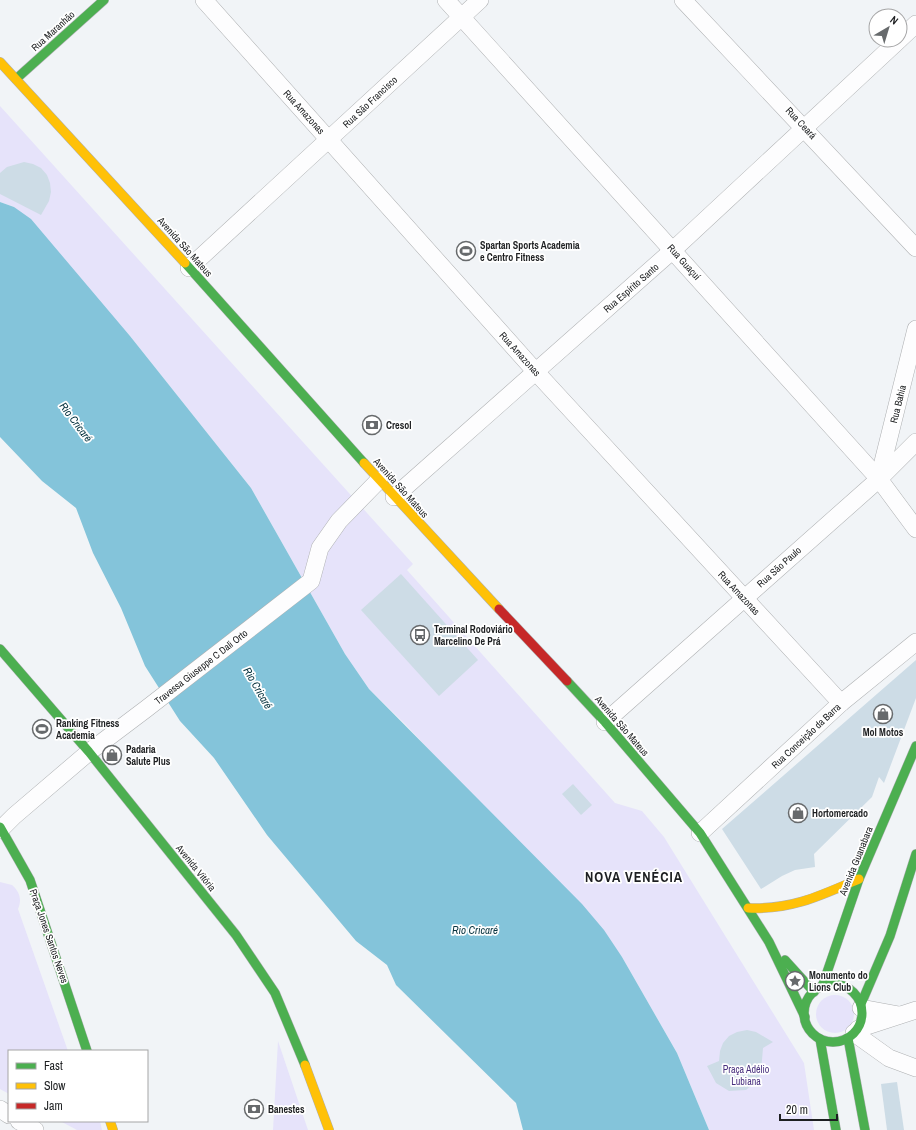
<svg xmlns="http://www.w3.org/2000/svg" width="916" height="1130" viewBox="0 0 916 1130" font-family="'Archivo Narrow',sans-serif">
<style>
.green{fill:#e6e3fa}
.water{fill:#84c4da}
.building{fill:#cddce6}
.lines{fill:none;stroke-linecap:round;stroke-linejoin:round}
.street-casing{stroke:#aeb0b2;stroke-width:18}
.fast-casing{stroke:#aeb0b2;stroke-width:10}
.slow-casing{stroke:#aeb0b2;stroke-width:10}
.jam-casing{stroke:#aeb0b2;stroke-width:10}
.street{stroke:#fdfdfe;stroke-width:17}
.fast{stroke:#4caf50;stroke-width:9}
.slow{stroke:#ffc107;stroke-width:9}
.jam{stroke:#c62828;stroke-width:9}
.labels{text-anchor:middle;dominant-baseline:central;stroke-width:3.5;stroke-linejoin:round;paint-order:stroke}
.street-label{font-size:10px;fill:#1d1f21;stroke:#fff}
.poi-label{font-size:10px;font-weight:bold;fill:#1d1f21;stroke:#fff;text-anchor:start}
.park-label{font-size:10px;fill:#49307e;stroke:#fff}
.water-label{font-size:11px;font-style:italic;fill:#07333f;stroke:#fff}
.district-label{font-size:14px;font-weight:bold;letter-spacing:1px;fill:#1d1f21;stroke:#fff}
</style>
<rect width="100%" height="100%" fill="#f1f4f7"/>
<g class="green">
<path d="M0 106 413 564 407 570 615 803 642 811 664 837 804 1063 814 1130H709L677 1053 622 957 406 725 369 689 345 654 251 488 130 336 14 207 0 202Z"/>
<path d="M0 882 12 885C20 892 22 900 18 909L68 1051H9V1094L0 1089Z"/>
<circle cx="835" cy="1014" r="19"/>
<path d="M278 1041 308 1130H273Z"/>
<path d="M60 1121H100L102 1130H77Z"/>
</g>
<path class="water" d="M0 202 14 207 31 219 130 336 251 488 345 654 369 689 582 904 604 930 622 957 677 1053 709 1130H523L516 1103 396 985 387 965 356 941 267 835 214 758 180 721 145 666 121 608 93 553 76 508 42 481 0 437Z"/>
<g class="building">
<path d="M24 162 33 164 41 168 47 175 50 183 51 192 49 201 41 215 0 194V173L7 167Z"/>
<path d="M401 574 478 660 439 696 361 610Z"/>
<path d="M916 660V698L884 783 879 777 872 797 814 854 815 867 795 870 782 876 761 889 722 829Z"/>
<path d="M573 784 592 805 581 815 562 794Z"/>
<path d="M747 1030 756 1032 773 1042 763 1048 761 1072 758 1080 746 1090 729 1091 716 1083 707 1066 719 1061 720 1051 723 1043 729 1036 737 1032Z"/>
<path d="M897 1082 904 1130H887L881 1084Z"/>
</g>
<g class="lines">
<defs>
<g id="street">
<path d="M204 0 536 372 841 703"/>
<path d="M446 0 879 479 916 529"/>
<path d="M683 0 916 248"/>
<path d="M900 39 916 24"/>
<path d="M189 268 480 0"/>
<path d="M879 478 916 329"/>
<path d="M394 497 673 250 899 40"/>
<path d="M605 722 879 479 916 442"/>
<path d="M0 830 14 816 89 752 146 709 311 581 320 548 339 521 379 480"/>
<path d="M700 833 841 703 916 642"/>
<path d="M861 1008 899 1015"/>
<path d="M858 1029 916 1010"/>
<path d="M854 1033 889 1058 916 1068"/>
<path d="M0 1109 9 1115"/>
<path d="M19 1121 35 1130"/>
</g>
<g id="fast">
<path d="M16 79 104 0"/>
<path d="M185 263 364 463"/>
<path d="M0 649 89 752 236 935 275 993 305 1065"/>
<path d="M567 681 605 722 700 833 769 942 805 1017"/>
<path d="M0 827 30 880 87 1051"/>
<path d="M785 960 814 992"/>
<circle cx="833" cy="1013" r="29"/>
<path d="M822 987 859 879 916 746"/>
<path d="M861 1004 890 936 916 854"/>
<path d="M848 1038 865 1130"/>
<path d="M820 1039 836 1130"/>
</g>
<g id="slow">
<path d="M0 62 185 263"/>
<path d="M364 463 499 609"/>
<path d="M748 908C791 910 820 896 859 879"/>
<path d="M305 1065 329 1130"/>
<path d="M110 1121 113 1130"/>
</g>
<path id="jam" d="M499 609 567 681"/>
</defs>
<use href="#street" class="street-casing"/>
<use href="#fast" class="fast-casing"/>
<use href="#slow" class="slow-casing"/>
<use href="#jam" class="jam-casing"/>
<use href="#street" class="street"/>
<use href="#fast" class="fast"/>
<use href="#slow" class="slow"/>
<use href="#jam" class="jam"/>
</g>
<defs>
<symbol id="stadium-ring" viewBox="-11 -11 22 22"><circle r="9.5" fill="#fff" stroke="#676a6c" stroke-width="1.5"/><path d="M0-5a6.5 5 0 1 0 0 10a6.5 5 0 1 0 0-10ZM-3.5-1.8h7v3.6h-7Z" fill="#676a6c"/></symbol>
<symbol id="bank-ring" viewBox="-11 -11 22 22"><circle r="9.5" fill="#fff" stroke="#676a6c" stroke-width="1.5"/><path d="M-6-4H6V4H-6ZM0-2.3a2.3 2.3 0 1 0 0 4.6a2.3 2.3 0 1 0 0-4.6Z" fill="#676a6c"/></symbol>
<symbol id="bus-ring" viewBox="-11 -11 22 22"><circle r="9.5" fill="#fff" stroke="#676a6c" stroke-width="1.5"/><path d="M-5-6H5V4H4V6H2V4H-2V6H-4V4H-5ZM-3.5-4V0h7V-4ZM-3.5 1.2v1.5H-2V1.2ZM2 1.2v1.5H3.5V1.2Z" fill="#676a6c"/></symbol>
<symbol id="shop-ring" viewBox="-11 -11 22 22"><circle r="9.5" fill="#fff" stroke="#676a6c" stroke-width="1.5"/><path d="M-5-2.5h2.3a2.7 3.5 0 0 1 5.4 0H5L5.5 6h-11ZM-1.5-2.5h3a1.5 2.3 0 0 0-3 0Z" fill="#676a6c"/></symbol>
<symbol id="sight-ring" viewBox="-11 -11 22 22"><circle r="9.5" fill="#fff" stroke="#676a6c" stroke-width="1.5"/><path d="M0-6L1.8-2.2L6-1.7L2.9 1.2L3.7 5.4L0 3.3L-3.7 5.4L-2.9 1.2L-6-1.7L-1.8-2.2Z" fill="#676a6c"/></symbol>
</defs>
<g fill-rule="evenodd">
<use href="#stadium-ring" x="455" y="240" width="22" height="22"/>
<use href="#bank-ring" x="361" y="414" width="22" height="22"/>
<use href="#bus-ring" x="409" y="624" width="22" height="22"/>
<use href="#shop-ring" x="872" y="703" width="22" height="22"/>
<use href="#stadium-ring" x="31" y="718" width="22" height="22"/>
<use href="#shop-ring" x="101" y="744" width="22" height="22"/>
<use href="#shop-ring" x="787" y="802" width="22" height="22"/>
<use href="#sight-ring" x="784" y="970" width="22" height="22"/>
<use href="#bank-ring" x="243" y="1098" width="22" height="22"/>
</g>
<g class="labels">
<g class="street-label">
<text transform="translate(53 31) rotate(-42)">Rua Maranhão</text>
<text transform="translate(370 102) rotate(-43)">Rua São Francisco</text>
<text transform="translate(304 112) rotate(48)">Rua Amazonas</text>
<text transform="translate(801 123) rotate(47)">Rua Ceará</text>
<text transform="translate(185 247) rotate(48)">Avenida São Mateus</text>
<text transform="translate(684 262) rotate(48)">Rua Guaçuí</text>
<text transform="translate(631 288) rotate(-41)">Rua Espírito Santo</text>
<text transform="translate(520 354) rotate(48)">Rua Amazonas</text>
<text transform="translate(898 404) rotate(-76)">Rua Bahia</text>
<text transform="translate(401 488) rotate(48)">Avenida São Mateus</text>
<text transform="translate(779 567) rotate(-42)">Rua São Paulo</text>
<text transform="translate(739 593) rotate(47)">Rua Amazonas</text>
<text transform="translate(201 667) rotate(-38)">Travessa Giuseppe C Dali Orto</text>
<text transform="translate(622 726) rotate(49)">Avenida São Mateus</text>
<text transform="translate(806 736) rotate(-43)">Rua Conceição da Barra</text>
<text transform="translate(856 861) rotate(-68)">Avenida Guanabara</text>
<text transform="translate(196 868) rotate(51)">Avenida Vitória</text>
<text transform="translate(49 936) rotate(71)">Praça Jones Santos Neves</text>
</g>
<g class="poi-label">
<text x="480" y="245">Spartan Sports Academia<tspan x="480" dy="12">e Centro Fitness</tspan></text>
<text x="386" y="425">Cresol</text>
<text x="434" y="629">Terminal Rodoviário<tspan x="434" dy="12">Marcelino De Prá</tspan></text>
<text x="56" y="723">Ranking Fitness<tspan x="56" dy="12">Academia</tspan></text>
<text x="883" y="732" text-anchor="middle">Mol Motos</text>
<text x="126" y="749">Padaria<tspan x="126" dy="12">Salute Plus</tspan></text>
<text x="812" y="813">Hortomercado</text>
<text x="809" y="975">Monumento do<tspan x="809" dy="12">Lions Club</tspan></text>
<text x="268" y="1109">Banestes</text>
</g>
<g class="park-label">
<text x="746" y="1069">Praça Adélio<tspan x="746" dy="12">Lubiana</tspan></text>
</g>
<g class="water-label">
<text transform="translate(76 422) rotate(53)">Rio Cricaré</text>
<text transform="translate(258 688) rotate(60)">Rio Cricaré</text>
<text x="475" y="930">Rio Cricaré</text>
</g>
<g class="district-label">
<text x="634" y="877">NOVA VENÉCIA</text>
</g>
</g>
<rect x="8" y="1050" width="140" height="72" fill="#ffffff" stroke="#a5a5a6"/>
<rect x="16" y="1063" width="20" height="6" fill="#4caf50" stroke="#a5a5a6"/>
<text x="44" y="1070" font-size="12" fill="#1d1f21">Fast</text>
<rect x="16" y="1083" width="20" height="6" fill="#ffc107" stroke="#a5a5a6"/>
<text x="44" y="1090" font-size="12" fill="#1d1f21">Slow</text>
<rect x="16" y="1103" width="20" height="6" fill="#c62828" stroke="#a5a5a6"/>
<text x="44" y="1110" font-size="12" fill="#1d1f21">Jam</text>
<g transform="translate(888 28) rotate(38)"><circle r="19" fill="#ffffff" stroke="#a5a5a6"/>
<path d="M0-3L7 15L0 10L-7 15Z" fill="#676a6c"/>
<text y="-6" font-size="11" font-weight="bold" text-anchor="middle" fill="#1d1f21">N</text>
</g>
<path d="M780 1114v6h57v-6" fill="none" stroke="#1d1f21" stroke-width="2"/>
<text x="786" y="1114" font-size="12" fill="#1d1f21" stroke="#ffffff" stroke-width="3" paint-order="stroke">20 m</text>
</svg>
